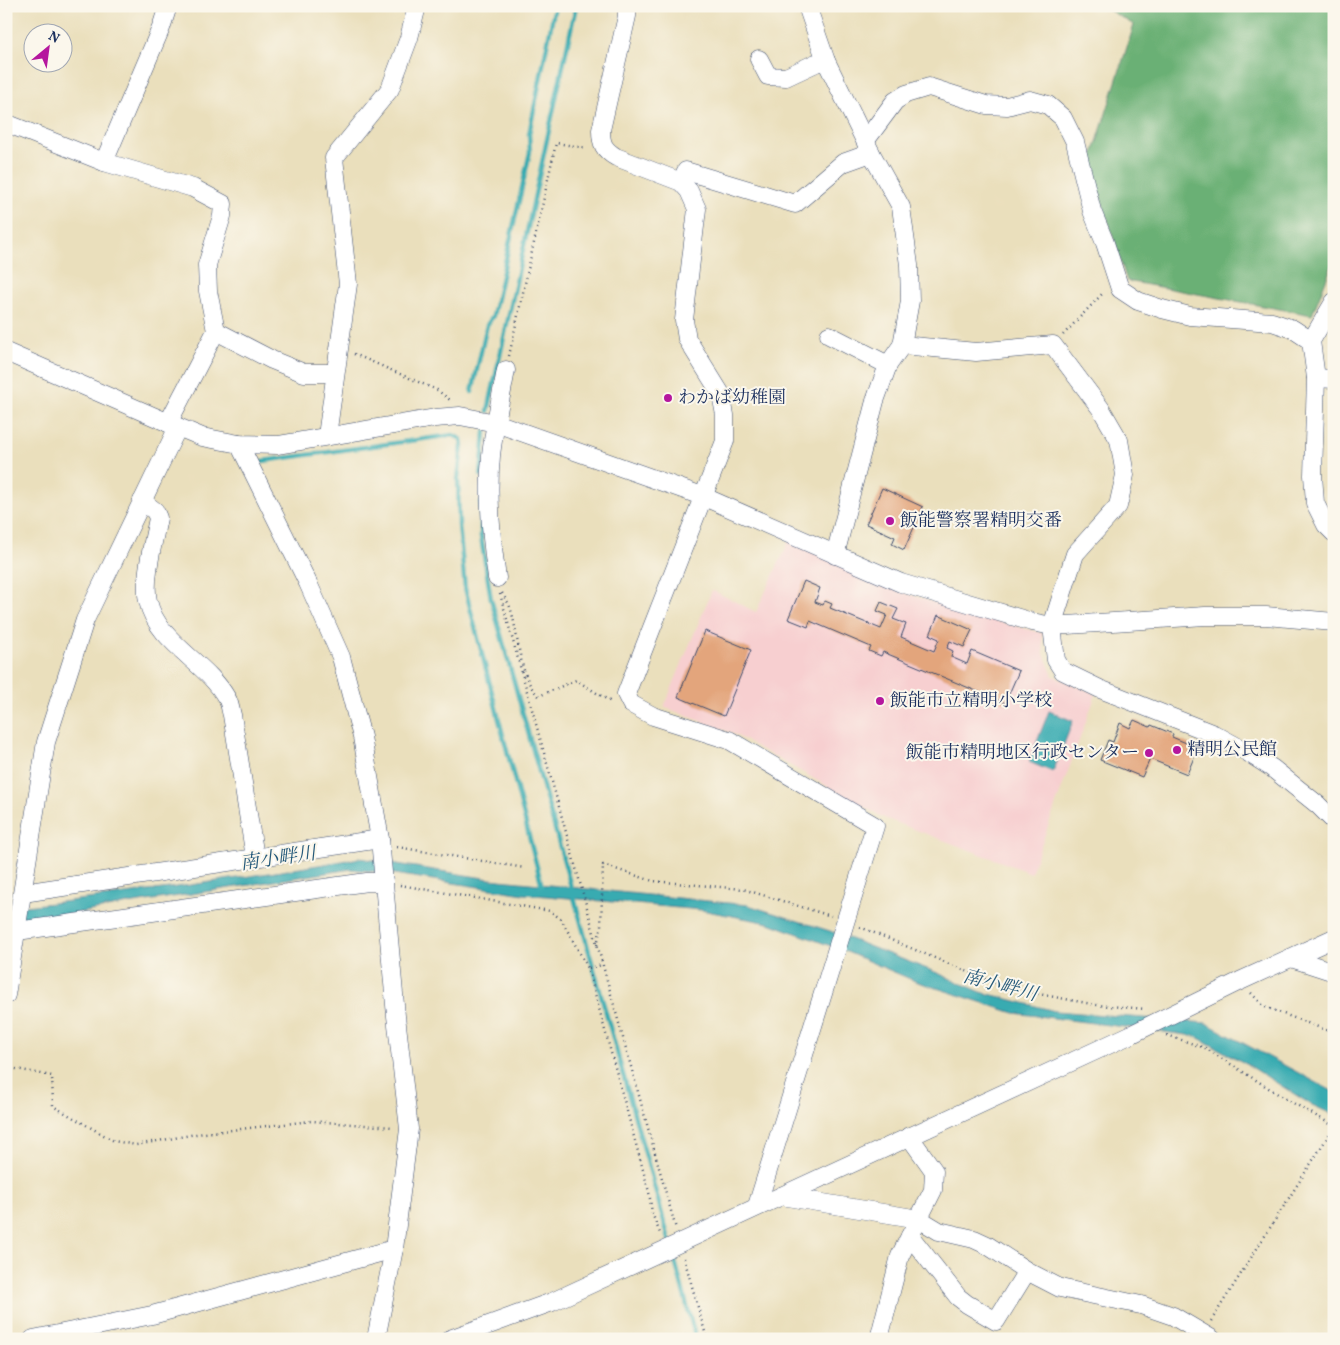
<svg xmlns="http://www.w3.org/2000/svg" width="1340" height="1345" viewBox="0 0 1340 1345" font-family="Vollkorn,'Noto Serif JP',serif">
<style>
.built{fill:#f7cfd0}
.forest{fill:#6bb074;stroke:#437069}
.water{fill:#39abb1;stroke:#2a6d88}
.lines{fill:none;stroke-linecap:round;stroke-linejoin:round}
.stream{stroke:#39abb1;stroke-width:4.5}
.building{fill:#e3a57c}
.minor-casing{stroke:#3a496c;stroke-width:19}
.path{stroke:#3a496c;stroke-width:2.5;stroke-dasharray:1 4;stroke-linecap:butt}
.minor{stroke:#fff;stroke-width:18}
.poi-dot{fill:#b5179e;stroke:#fbf7ec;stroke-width:2}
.labels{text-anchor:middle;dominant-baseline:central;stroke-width:4;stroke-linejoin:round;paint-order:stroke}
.poi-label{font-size:18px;fill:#1b2f5e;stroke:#fbf7ec;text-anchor:start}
.water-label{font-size:19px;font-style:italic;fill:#265a7b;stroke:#fbf7ec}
</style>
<rect width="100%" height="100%" fill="#fbf7ec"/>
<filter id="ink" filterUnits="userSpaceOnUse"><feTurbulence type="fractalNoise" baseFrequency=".02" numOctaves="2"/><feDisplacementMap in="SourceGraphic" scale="10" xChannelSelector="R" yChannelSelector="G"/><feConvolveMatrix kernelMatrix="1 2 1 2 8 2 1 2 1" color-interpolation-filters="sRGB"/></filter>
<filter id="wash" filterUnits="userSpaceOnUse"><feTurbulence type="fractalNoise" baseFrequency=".0096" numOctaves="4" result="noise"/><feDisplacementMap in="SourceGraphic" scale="20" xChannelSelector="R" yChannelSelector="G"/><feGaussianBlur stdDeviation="1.12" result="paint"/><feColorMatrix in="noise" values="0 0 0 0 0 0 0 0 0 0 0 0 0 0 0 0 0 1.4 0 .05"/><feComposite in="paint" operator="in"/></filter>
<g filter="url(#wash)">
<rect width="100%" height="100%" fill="#eadfbc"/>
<path class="built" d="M789 541 902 592 977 616 1042 633 1044 654 1053 676 1096 694 1031 873 884 818 732 733 664 707 712 590 756 612Z"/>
<path class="forest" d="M1102 6H1334V260L1312 315 1127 281 1090 164 1134 25Z"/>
<g class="water">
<path d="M1049 711 1073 721 1053 772 1029 762Z"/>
<path d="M360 858 490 879 748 905 830 931 935 972 981 992 1055 1011 1206 1023 1334 1092V1115L1310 1104 1250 1066 1195 1036 1014 1013 915 981 847 952 769 923 701 910 524 894 388 873 351 869 140 902 28 922H6V908C125 896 243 878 360 858Z"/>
</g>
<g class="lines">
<g class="stream">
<path d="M472 392 487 325 493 316 530 152 529 134 555 6"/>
<path d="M488 411 576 6"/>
<path d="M263 461 453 435 461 439 462 445 458 479 459 525 465 588 543 890"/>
<path d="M481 475 485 432"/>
<path d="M481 503V537L491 599 670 1243"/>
<path d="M672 1250 696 1339"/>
</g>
</g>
<g id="blocks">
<g class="building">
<path d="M882 488 923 507 904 550 892 544 895 537 866 524Z"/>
<path d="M804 581 820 588 815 602 823 605 825 601 832 604 830 608 881 629 887 615 877 611 881 602 898 609 893 619 906 624 901 637 934 651 939 639 930 635 938 615 972 630 964 647 950 641 947 648 953 651 951 657 967 664 972 651 1019 671 1005 703 883 652 881 656 869 651 871 647 810 621 808 627 788 619Z"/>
<path d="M705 631 751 650 724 716 678 697Z"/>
<path d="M1134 720 1150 727 1151 725 1173 734 1172 737 1198 748 1187 774 1150 759 1142 777 1100 760 1108 740 1113 742 1120 723 1130 728Z"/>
</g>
</g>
</g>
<g filter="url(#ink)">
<use href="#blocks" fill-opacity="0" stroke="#3a496c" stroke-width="1"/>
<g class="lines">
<defs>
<g id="minor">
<path d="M627 6V16L601 130C601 144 604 150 616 157L681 182 689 191 697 209 684 320 687 339 721 394 725 415V441L626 694 631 704 653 716 729 740 875 826 757 1206"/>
<path d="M807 6 826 61 871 153 901 207 909 265 910 301 902 345 888 365 875 401 835 555"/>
<path d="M759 59 768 76 786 77 816 63 826 61"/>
<path d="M6 123 104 162 193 188 223 204 222 216 207 265 208 291 216 331 168 423"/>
<path d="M866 140 895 101 906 94 929 87 986 105 1007 106 1030 100 1048 105 1063 118 1075 142 1092 211 1105 243 1120 289 1138 301 1162 309 1190 316 1272 322 1293 329 1311 341"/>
<path d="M104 162 161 28 168 6"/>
<path d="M681 182 686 171 795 204 843 163 871 153"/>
<path d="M1334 302 1311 341 1316 378 1313 475 1315 503 1326 525 1334 533"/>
<path d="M216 331 272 360 304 373H335"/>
<path d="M829 335 888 365"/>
<path d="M902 345 976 352 1053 345 1101 409 1119 440 1125 475 1118 506 1075 554 1052 626 1056 660 1063 671 1100 689 1214 734 1247 752 1272 768 1318 805 1334 821"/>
<path d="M6 352 178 427 202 437 239 444 278 445 435 418 460 416 496 423 702 496 901 583 1032 622 1052 626 1205 616H1266L1334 622"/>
<path d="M1316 378 1334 379"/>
<path d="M327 436 348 284 334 158 390 89 409 38 417 6"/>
<path d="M239 444 308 583 341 657 362 737 380 839 396 1016 409 1129 394 1249 376 1339"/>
<path d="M142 501 155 511 158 518C154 540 143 579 148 601 157 642 206 662 226 697 230 702 230 709 232 715L255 857"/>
<path d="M497 578C491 538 487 497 491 456 494 427 501 398 506 370"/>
<path d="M23 893 380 839"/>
<path d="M17 931 367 882H384"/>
<path d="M1291 958 1334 972"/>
<path d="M6 995 46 742 85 620 178 427"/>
<path d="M781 1196 919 1219 939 1231 974 1239 987 1245 1027 1271 1060 1288 1141 1305 1173 1316 1212 1339"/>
<path d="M910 1236 958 1297 967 1304 996 1321 1027 1271"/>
<path d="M33 1339 152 1315 394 1249"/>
<path d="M450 1339 552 1302 1132 1034 1240 981 1334 938"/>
<path d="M879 1339 900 1256 933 1190 934 1171 909 1136"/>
</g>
</defs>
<use href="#minor" class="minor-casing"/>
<g class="path">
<path d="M1063 335 1104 292"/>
<path d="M354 354 437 390 450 400"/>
<path d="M509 356 556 143 587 148"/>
<path d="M502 593C505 598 508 602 510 607 519 633 518 678 539 696L576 680 611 702"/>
<path d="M500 594 676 1229"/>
<path d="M397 847 525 868"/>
<path d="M400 885 550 911 561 919 588 968 649 1192 652 1213 661 1236"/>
<path d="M860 927 1007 988 1097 1005 1146 1009"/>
<path d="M597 945 601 927 603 865 653 881 743 889 831 916"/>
<path d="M589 968 602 965"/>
<path d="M1251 993 1265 1007 1334 1033"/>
<path d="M1167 1035 1205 1048 1286 1099 1334 1126"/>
<path d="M6 1067 52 1076 53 1106 114 1141 136 1145 196 1134 311 1121 393 1127"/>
<path d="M684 1258 707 1339"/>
<path d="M1211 1321 1334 1127"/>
</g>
<use href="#minor" class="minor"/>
</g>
</g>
<g class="poi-dot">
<circle cx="668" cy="398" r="5"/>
<circle cx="890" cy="521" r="5"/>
<circle cx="880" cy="701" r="5"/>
<circle cx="1177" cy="750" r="5"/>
<circle cx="1149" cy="753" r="5"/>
</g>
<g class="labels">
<g class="poi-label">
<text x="678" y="398">わかば幼稚園</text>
<text x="900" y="521">飯能警察署精明交番</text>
<text x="890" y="701">飯能市立精明小学校</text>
<text x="1187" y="750">精明公民館</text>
<text x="1139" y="753" text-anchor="end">飯能市精明地区行政センター</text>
</g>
<g class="water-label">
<text transform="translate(278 859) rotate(-8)">南小畔川</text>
<text transform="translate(1000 986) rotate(15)">南小畔川</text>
</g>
</g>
<rect width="1340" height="1345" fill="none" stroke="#fbf7ec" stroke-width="25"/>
<g transform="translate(48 48) rotate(29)"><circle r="24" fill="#fbf7ec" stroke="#a1a7b3"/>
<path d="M0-4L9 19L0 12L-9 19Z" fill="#b5179e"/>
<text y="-8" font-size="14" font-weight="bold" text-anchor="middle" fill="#1b2f5e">N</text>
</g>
</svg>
